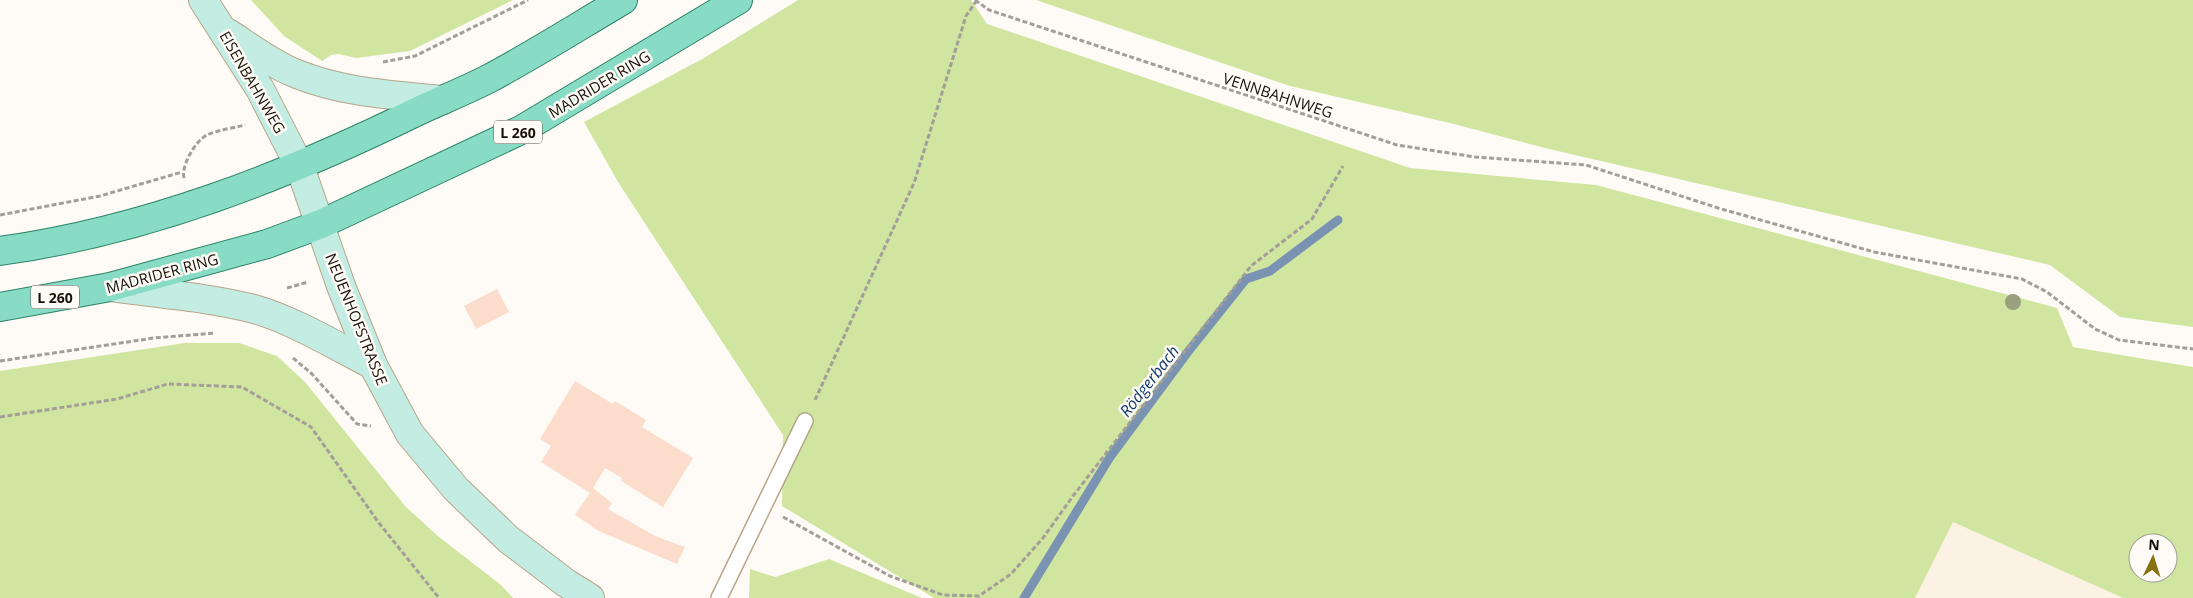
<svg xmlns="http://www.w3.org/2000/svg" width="2193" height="598" viewBox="0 0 2193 598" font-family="'Open Sans',sans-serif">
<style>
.built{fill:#fcf2e4}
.green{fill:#d0e6a0;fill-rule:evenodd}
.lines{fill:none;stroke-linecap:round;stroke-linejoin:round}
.stream{stroke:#7b93b2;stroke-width:9}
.building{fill:#fcdcca}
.lane-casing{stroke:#b8a58a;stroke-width:18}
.secondary-casing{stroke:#b8a58a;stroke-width:30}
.primary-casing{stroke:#2c8468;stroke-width:30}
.path{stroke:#a39e97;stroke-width:3;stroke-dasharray:5 2.5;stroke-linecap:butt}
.lane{stroke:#fff;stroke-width:15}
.secondary{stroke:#c3ede2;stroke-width:28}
.primary{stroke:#88dbc4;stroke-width:28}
.tree{fill:#999f7f}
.labels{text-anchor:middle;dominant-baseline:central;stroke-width:5;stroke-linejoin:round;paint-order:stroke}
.shield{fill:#fefaf5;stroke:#5c564e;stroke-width:1}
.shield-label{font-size:14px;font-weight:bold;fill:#160f06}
.street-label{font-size:15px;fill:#160f06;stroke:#fefaf5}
.water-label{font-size:16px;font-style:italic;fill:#0d3a70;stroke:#fefaf5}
</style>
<rect width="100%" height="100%" fill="#fefaf5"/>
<path class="built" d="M1953 522 2123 598H1915Z"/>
<g class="green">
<path d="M251 0H513L410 51 356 58 338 54 331 55 322 61 284 36Z"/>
<path d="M798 0H971L987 24 1410 168 1596 185 2057 308 2073 347 2193 367V598H2123L1953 522 1915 598H934L782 506 783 435 618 182 584 122 704 58ZM2138 543H2168V573H2138Z"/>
<path d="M1036 0H2193V327L2120 317 2050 265 1549 149 1450 123 1290 86Z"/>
<path d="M185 343H239L277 356 305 382 405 506 439 537 501 585 513 598H0V371Z"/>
<path d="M829 559 922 598H749L750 569 775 577Z"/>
</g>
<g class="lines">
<path class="stream" d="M1024 598 1110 457 1187 353 1246 279 1270 271 1338 220"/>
</g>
<g class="building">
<path d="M497 289 509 312 476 329 464 306Z"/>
<path d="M575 381 613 404 615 401 646 420 642 427 693 458 663 507 621 481 622 478 605 468 593 488 612 503 608 509 655 536 685 547 677 564 599 531 575 515 590 493 541 462 551 446 540 439Z"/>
</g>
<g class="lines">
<defs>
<path id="lane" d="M719 598 805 421"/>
<g id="secondary">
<path d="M203 0 260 89 300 167 341 286 373 365 410 434 456 489 508 539 566 583 590 598"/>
<path d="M228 33C250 47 273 65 297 74 344 93 394 95 443 100"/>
<path d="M110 287C158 294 207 297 254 309 291 319 338 347 373 365"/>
</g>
<g id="primary">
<path d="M0 251C145 231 283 177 414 113 439 101 465 91 490 78 535 54 579 26 623 0"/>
<path d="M0 307 110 287 267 244 321 224 521 130 738 0"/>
</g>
</defs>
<use href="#lane" class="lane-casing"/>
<use href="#secondary" class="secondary-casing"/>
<use href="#primary" class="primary-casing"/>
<g class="path">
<path d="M975 0 989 10 1397 145 1475 157 1586 165 1718 208 1874 252 2022 279 2047 292 2095 329 2119 340 2193 349"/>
<path d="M383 62 415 56 528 0"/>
<path d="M184 178C181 166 195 141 207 135 218 130 233 128 245 125"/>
<path d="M0 215 100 196 182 172"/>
<path d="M287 288 308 282"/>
<path d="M293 358 311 373 357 424 371 426"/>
<path d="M0 361 154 338 215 333"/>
<path d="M815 400 914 183 966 16 977 0"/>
<path d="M0 417 117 399 168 384 242 387 311 427 379 523 439 598"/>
<path d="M783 517 890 576 943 595 979 596 1011 574 1043 538 1073 496 1251 266 1312 219 1343 166"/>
</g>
<use href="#lane" class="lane"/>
<use href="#secondary" class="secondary"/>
<use href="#primary" class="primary"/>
</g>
<circle class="tree" cx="2013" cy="302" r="8"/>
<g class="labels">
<g class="shield">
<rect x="494" y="120.5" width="48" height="23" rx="4"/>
<rect x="31" y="285.5" width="48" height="23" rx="4"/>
</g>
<g class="shield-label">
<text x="518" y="132">L 260</text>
<text x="55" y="297">L 260</text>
</g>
<g class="street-label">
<text transform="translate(253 82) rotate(60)">EISENBAHNWEG</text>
<text transform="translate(599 84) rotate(-31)">MADRIDER RING</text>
<text transform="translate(1278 95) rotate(18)">VENNBAHNWEG</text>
<text transform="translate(162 273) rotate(-15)">MADRIDER RING</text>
<text transform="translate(357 319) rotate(68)">NEUENHOFSTRASSE</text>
</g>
<g class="water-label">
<text transform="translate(1149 381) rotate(-52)">Rödgerbach</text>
</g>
</g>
<g transform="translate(2153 558) rotate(4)"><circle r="24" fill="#fefaf5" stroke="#a19c95"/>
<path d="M0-4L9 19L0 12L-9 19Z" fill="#867213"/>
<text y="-8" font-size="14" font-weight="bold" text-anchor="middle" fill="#160f06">N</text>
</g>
</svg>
